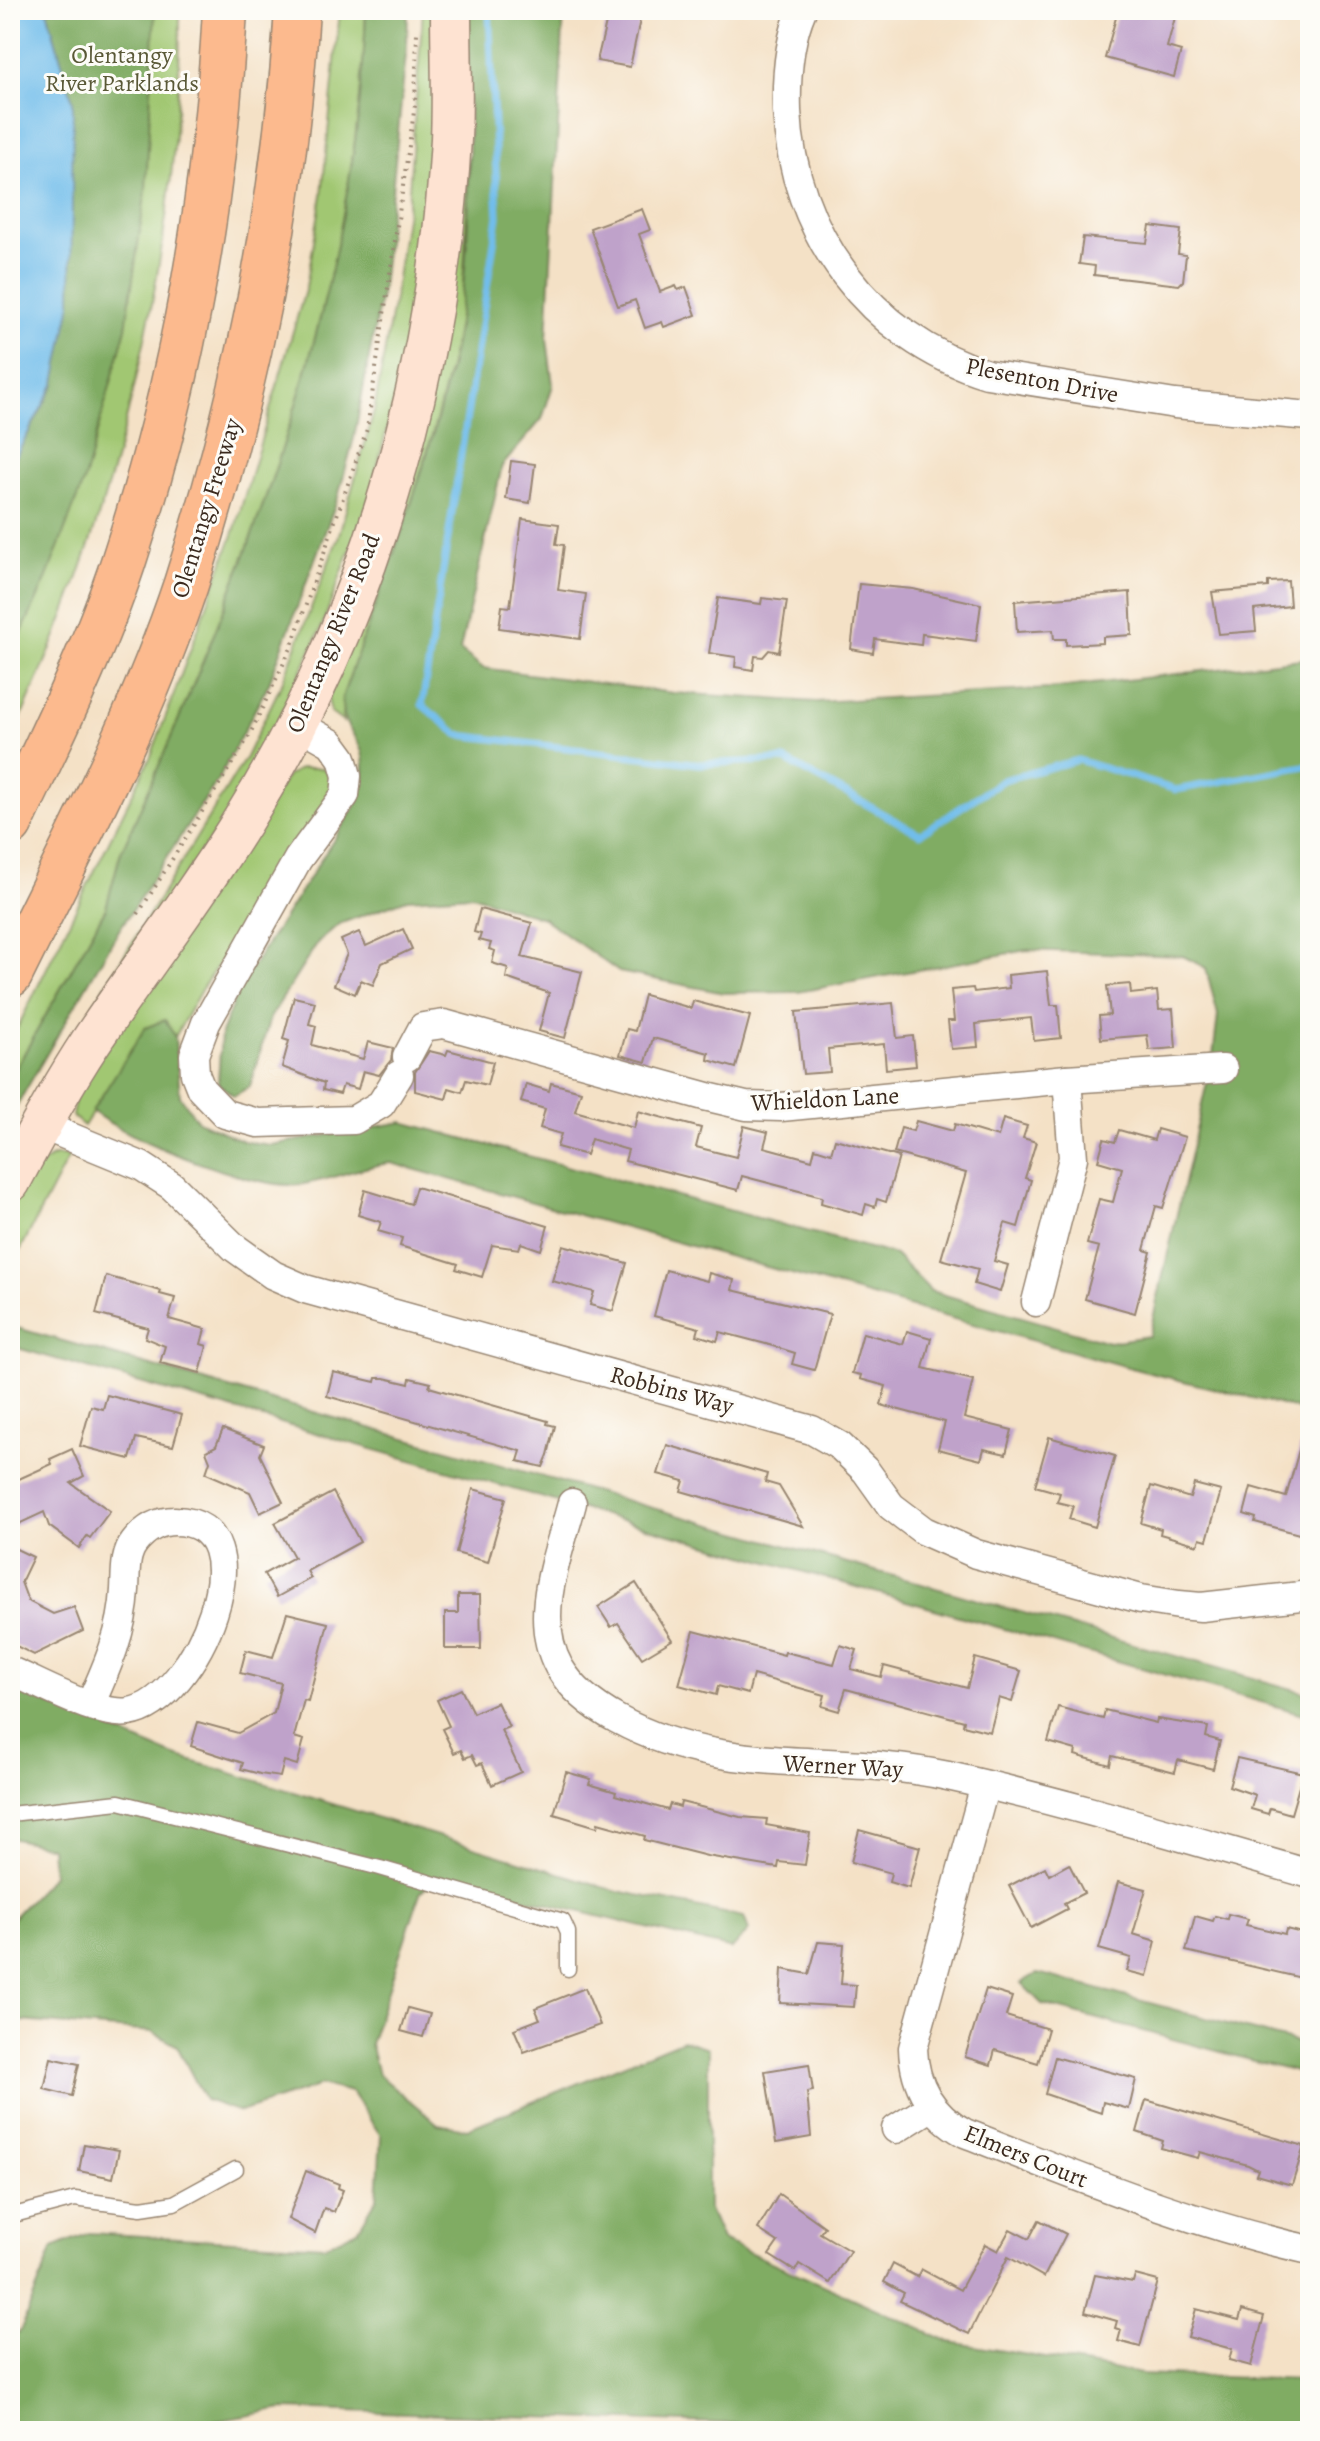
<svg xmlns="http://www.w3.org/2000/svg" width="1320" height="2441" viewBox="0 0 1320 2441" font-family="Alegreya,serif">
<style>
.green{fill:#a1c772;stroke:#6e7848;stroke-width:2}
.forest{fill:#80ac64;stroke:#5e6b41;stroke-width:2}
.water{fill:#71bdeb;stroke:#567484;stroke-width:2}
.lines{fill:none;stroke-linecap:round;stroke-linejoin:round}
.stream{stroke:#71bdeb;stroke-width:7}
.building{fill:#bfa2ca}
.service-casing{stroke:#988672;stroke-width:17}
.minor-casing{stroke:#988672;stroke-width:31}
.secondary-casing{stroke:#988672;stroke-width:43}
.motorway-casing{stroke:#988672;stroke-width:47}
.path{stroke:#988672;stroke-width:4;stroke-dasharray:2 6;stroke-linecap:butt}
.service{stroke:#fff;stroke-width:14}
.minor{stroke:#fff;stroke-width:28}
.secondary{stroke:#fee3d2;stroke-width:40}
.motorway{stroke:#fcba8e;stroke-width:44}
.labels{text-anchor:middle;dominant-baseline:central;stroke-width:6;stroke-linejoin:round;paint-order:stroke}
.park-label{font-size:24px;fill:#5a5937;stroke:#fdfcf7}
.street-label{font-size:24px;fill:#3b2a1e;stroke:#fdfcf7}
</style>
<rect width="100%" height="100%" fill="#fdfcf7"/>
<filter id="ink" filterUnits="userSpaceOnUse"><feTurbulence type="fractalNoise" baseFrequency=".0125" numOctaves="2"/><feDisplacementMap in="SourceGraphic" scale="16" xChannelSelector="R" yChannelSelector="G"/><feConvolveMatrix kernelMatrix="1 2 1 2 8 2 1 2 1" color-interpolation-filters="sRGB"/></filter>
<filter id="wash" filterUnits="userSpaceOnUse"><feTurbulence type="fractalNoise" baseFrequency=".006" numOctaves="4" result="noise"/><feDisplacementMap in="SourceGraphic" scale="32" xChannelSelector="R" yChannelSelector="G"/><feGaussianBlur stdDeviation="1.8" result="paint"/><feColorMatrix in="noise" values="0 0 0 0 0 0 0 0 0 0 0 0 0 0 0 0 0 1.4 0 .05"/><feComposite in="paint" operator="in"/></filter>
<g filter="url(#wash)">
<rect width="100%" height="100%" fill="#f4e1c6"/>
<g class="green">
<path d="M47 10H180C181 254 115 521 10 741V467L55 384 73 102Z"/>
<path d="M340 10H366C357 307 238 587 120 855L106 908 10 1079V1043L151 756 234 532 306 287 322 195Z"/>
<path d="M423 10H432L434 129 415 320 368 502 320 631 247 787 93 1006 246 757 282 683 338 538 374 412 395 293 408 203Z"/>
<path d="M468 157C466 217 467 280 455 339 432 462 383 580 342 698L343 722 331 713 328 699Z"/>
<path d="M301 768H323L332 776V791L317 818 201 990 175 1037 165 1020 145 1028 84 1126 72 1116 76 1093 287 776Z"/>
<path d="M54 1156H69L10 1270C10 1220 4 1183 54 1156Z"/>
</g>
<g class="forest">
<path d="M47 10H155L146 189 126 328 84 480 45 582 10 658V467L55 384 73 102Z"/>
<path d="M366 10H408L407 45 382 288 354 438 338 497 269 683 219 778 119 930 10 1117V1079L106 908 120 855C238 587 357 307 366 10Z"/>
<path d="M468 10H564L547 339 553 385 542 419 502 466 460 650 483 668 674 693 816 702 1050 689 1310 658V1065L1306 1072 1310 1104V1412L1142 1371 391 1163C358 1166 318 1186 288 1185 241 1183 128 1140 92 1111L145 1028 165 1020 175 1037 180 1096 198 1121 243 1141 271 1145 403 1122 895 1255 931 1291 1109 1342 1149 1336 1213 1056 1218 1015 1206 968 1183 956 1027 950 798 992 724 993 619 972 543 918 472 895 407 899 339 924 318 942 270 1018 250 1086 234 1096 218 1083 221 1033 240 986 356 805C361 787 367 770 362 752 353 726 343 733 342 698 383 580 433 461 456 338 475 231 468 118 468 10Z"/>
<path d="M10 1326 1310 1694V1716L10 1346Z"/>
<path d="M10 1687 172 1755 618 1891 744 1917 749 1930 732 1949 438 1877 421 1891 370 2044 378 2074 438 2124 467 2129 683 2040 708 2048V2207L722 2240 950 2342 1141 2374 1303 2380 1310 2382V2431H826L806 2426 283 2409 211 2422 210 2431H10V2341L21 2329 53 2248 89 2233 325 2246 358 2230 377 2198 381 2136 351 2092 321 2085 240 2112 205 2100 177 2046 153 2032 10 2020V1921L53 1875 51 1847 10 1838Z"/>
<path d="M1038 1973 1310 2046V2076L1042 2004 1021 1983Z"/>
</g>
<path class="water" d="M10 10H47L73 102 71 304 55 383 10 467Z"/>
<g class="lines">
<path class="stream" d="M489 10 498 217 422 705 459 735 700 764 785 760 920 834 1003 780 1078 760 1176 790 1310 765"/>
</g>
<g id="blocks">
<g class="building">
<path d="M609 10H642L630 67 597 61Z"/>
<path d="M1118 10H1177L1167 47 1181 51 1174 77 1105 58Z"/>
<path d="M642 209 650 230 639 234 660 292 676 286 678 290 686 287 696 315 664 327 662 322 645 328 635 300 618 306 590 228Z"/>
<path d="M1150 226 1181 230 1178 254 1186 255 1183 281 1179 285 1094 275 1095 266 1079 264 1083 237 1147 243Z"/>
<path d="M511 461 535 464 530 503 506 499Z"/>
<path d="M522 519 559 524 556 544 564 545 558 590 586 594 580 639 499 628 502 606 510 607Z"/>
<path d="M1288 581 1290 606 1254 610 1256 631 1219 634 1212 592 1268 587V582Z"/>
<path d="M859 584 913 589 981 604 976 641 922 634 921 645 875 639 873 653 851 649Z"/>
<path d="M1130 592 1132 635 1103 637V643L1066 645V639H1054L1053 630 1017 632 1015 601Z"/>
<path d="M718 598 761 604 762 598 787 601 779 652 769 650 763 657 755 656 753 670 735 667 736 657 709 653Z"/>
<path d="M480 909 532 923 522 957 582 972 565 1038 539 1031 549 993 506 978 508 968 492 963 495 951 489 949 491 943 479 940 481 934 474 932Z"/>
<path d="M403 929 412 949 382 963 373 985 361 980 355 994 334 985 347 954 341 940 359 932 366 946Z"/>
<path d="M1047 971 1051 1005H1058L1061 1038 1034 1041 1031 1018 976 1024 978 1047 951 1049 948 1021H954L951 990 973 988 974 992 1009 988 1008 975Z"/>
<path d="M1130 984 1131 994 1157 991 1159 1010 1173 1009 1176 1048 1149 1050 1147 1035 1101 1039 1099 1016 1110 1015 1107 986Z"/>
<path d="M644 995 691 1008 693 1001 750 1016 736 1068 708 1060 709 1053 653 1038 646 1062 620 1055 627 1029 635 1031Z"/>
<path d="M294 997 315 1002 309 1024 316 1026 312 1045 363 1059 368 1042 393 1048 391 1060 379 1075 363 1071 358 1089 343 1085 340 1094 323 1090 324 1083 282 1067 289 1041 283 1039Z"/>
<path d="M893 1003 897 1038 913 1036 916 1066 886 1069 884 1044 828 1049 830 1072 803 1074 796 1012Z"/>
<path d="M448 1050 493 1062 487 1085 466 1080 462 1092 449 1088 446 1099 415 1091V1072L429 1051 446 1055Z"/>
<path d="M551 1083 581 1091 575 1111 634 1128 638 1111 701 1128 696 1147 736 1157 744 1126 768 1132 764 1147 812 1160 815 1148 831 1153 835 1139 899 1157 886 1202 877 1199 875 1207 866 1204 863 1215 821 1203 822 1197 742 1176 738 1190 625 1161 628 1150 591 1139 586 1155 557 1147 561 1134 540 1128 545 1109 521 1102 526 1084 549 1091Z"/>
<path d="M1003 1119 1027 1126 1023 1138 1036 1142 1025 1178 1031 1180 1018 1227 1005 1223 994 1261 1008 1265 1000 1292 974 1284 978 1269 941 1259 966 1173 894 1153 901 1128 913 1131 916 1121 953 1131 955 1124 998 1137Z"/>
<path d="M1157 1129 1185 1137 1163 1208 1156 1206 1144 1250 1151 1252 1135 1313 1085 1299 1099 1247 1087 1244 1099 1199 1113 1202 1122 1168 1098 1161 1104 1139 1115 1142 1119 1130 1154 1140Z"/>
<path d="M416 1187 548 1226 541 1250 521 1243 519 1249 492 1245 482 1277 456 1269 458 1264 400 1246 402 1238 378 1231 381 1222 358 1215 365 1190 411 1204Z"/>
<path d="M563 1245 627 1263 613 1311 590 1305 594 1292 552 1281Z"/>
<path d="M666 1270 707 1281 709 1273 734 1280 732 1290 830 1314 814 1370 792 1364 795 1353 766 1344 720 1332 717 1341 697 1335 699 1328 654 1316Z"/>
<path d="M106 1276 161 1291 160 1294 175 1298 169 1319 205 1329 201 1344 207 1346 200 1373 160 1363 165 1346 145 1338 148 1328 96 1314Z"/>
<path d="M907 1331 931 1338 923 1368 973 1380 964 1418 1012 1430 1006 1454 984 1449 981 1460 938 1449 945 1422 881 1405 886 1386 860 1379 861 1375 852 1373 863 1333 903 1344Z"/>
<path d="M333 1372 375 1382 376 1378H384L409 1384 410 1378 431 1383 429 1387 548 1421 547 1424 555 1426 548 1455 543 1467 518 1461 521 1451 327 1396Z"/>
<path d="M107 1395 182 1415 173 1446 136 1438 130 1459 80 1446 91 1406 103 1409Z"/>
<path d="M223 1429 264 1445 260 1455 283 1502 260 1513 250 1492 206 1473 210 1461 206 1451 216 1446Z"/>
<path d="M1304 1432 1310 1433V1537L1255 1522 1256 1518 1244 1514 1251 1487 1286 1497Z"/>
<path d="M1049 1437 1115 1456 1095 1527 1069 1519 1073 1506 1057 1502 1060 1493 1035 1486Z"/>
<path d="M667 1445 767 1474 765 1482 779 1486 803 1526 681 1491 684 1481 658 1474Z"/>
<path d="M72 1449 84 1476 71 1483 110 1511 90 1538 87 1536 79 1548 49 1526 44 1512 10 1528V1483L52 1464 50 1459Z"/>
<path d="M1194 1484 1221 1491 1207 1540 1200 1538 1198 1545 1160 1534 1161 1529 1141 1523 1151 1486 1190 1498Z"/>
<path d="M473 1489 506 1498 488 1562 456 1553Z"/>
<path d="M333 1492 360 1542 307 1571 311 1578 277 1597 264 1574 294 1557 275 1523Z"/>
<path d="M10 1546 33 1557 21 1582 28 1601 53 1614 74 1607 83 1631 34 1655 10 1643Z"/>
<path d="M636 1583 672 1640 642 1658 618 1623 611 1627 598 1607Z"/>
<path d="M458 1595H480L481 1649H445V1613H458Z"/>
<path d="M287 1613 328 1623 308 1701 304 1700 294 1737 304 1740 297 1765 284 1761 280 1777 260 1774 241 1769 243 1763 191 1746 198 1722 238 1733 274 1713 281 1683 240 1673 246 1650 273 1657Z"/>
<path d="M694 1631 784 1655 785 1652 834 1664 840 1645 857 1650 851 1669 881 1677 884 1666 967 1688 975 1658 1021 1671 1012 1702 999 1698 990 1732 963 1725 964 1721 846 1689 839 1711 822 1706 825 1695 753 1675 748 1694 718 1686 716 1695 679 1685Z"/>
<path d="M461 1689 473 1713 497 1702 509 1727 501 1730 521 1772 492 1785 482 1763 477 1765 472 1755 465 1758 461 1750 454 1753 442 1729 449 1726 437 1700Z"/>
<path d="M1058 1707 1103 1719 1105 1710 1156 1723 1157 1719 1208 1727 1206 1737 1220 1741 1213 1769 1178 1760 1175 1772 1112 1756 1110 1765 1075 1755 1076 1750 1048 1742Z"/>
<path d="M1237 1758 1303 1773 1291 1814 1270 1808 1268 1814 1251 1809 1255 1795 1229 1786Z"/>
<path d="M566 1772 591 1779 589 1784 616 1792 615 1795 668 1810 670 1804 680 1807 681 1802 740 1817 767 1819 766 1825 810 1833 805 1865 779 1862 778 1868 707 1856 644 1840 645 1836 598 1823 597 1827 554 1814Z"/>
<path d="M859 1830 920 1847 909 1888 889 1882 891 1873 851 1862Z"/>
<path d="M1069 1864 1084 1893 1064 1903 1067 1909 1031 1928 1009 1886 1045 1867 1049 1875Z"/>
<path d="M1118 1882 1146 1889 1133 1934 1156 1941 1147 1976 1127 1971 1131 1958 1099 1949Z"/>
<path d="M1228 1914 1248 1919 1246 1925 1285 1934 1286 1929 1310 1935V1980L1186 1951 1195 1916 1213 1921 1215 1916 1227 1919Z"/>
<path d="M818 1942 844 1944 841 1984 856 1985 854 2007 780 2003 782 1969 809 1974Z"/>
<path d="M585 1988 600 2025 524 2052 514 2029 540 2019 535 2008Z"/>
<path d="M986 1989 1012 1997 1006 2016 1048 2029 1038 2063 995 2050 991 2065 965 2057Z"/>
<path d="M408 2008 430 2014 423 2037 401 2031Z"/>
<path d="M1055 2057 1136 2079 1129 2109 1103 2102 1101 2113 1045 2094Z"/>
<path d="M51 2058 79 2064 72 2096 44 2089Z"/>
<path d="M809 2064 813 2091 807 2092 811 2137 776 2143 765 2071Z"/>
<path d="M1146 2100 1304 2146 1292 2185 1256 2175 1258 2170 1248 2165 1200 2152 1198 2158 1161 2148 1163 2141 1137 2132Z"/>
<path d="M84 2144 119 2150 113 2178 79 2171Z"/>
<path d="M306 2171 339 2184 338 2188 343 2190 334 2212 324 2208 315 2233 288 2219Z"/>
<path d="M779 2194 825 2227 820 2233 850 2251 830 2283 799 2264 795 2271 769 2255 778 2242 758 2229Z"/>
<path d="M1039 2220 1066 2234 1044 2277 1008 2257 969 2334 900 2301 904 2293 884 2282 893 2264 917 2277 921 2269 960 2290 985 2244 998 2251 1010 2229 1029 2239Z"/>
<path d="M1095 2275 1133 2282 1135 2275 1158 2281 1140 2347 1118 2341 1121 2330 1115 2328 1117 2321 1085 2312Z"/>
<path d="M1196 2309 1239 2320 1242 2310 1264 2316 1251 2366 1229 2360 1232 2349 1188 2337Z"/>
</g>
</g>
</g>
<g filter="url(#ink)">
<use href="#blocks" fill-opacity="0" stroke="#988672" stroke-width="2"/>
<g class="lines">
<defs>
<g id="service">
<path d="M10 1814 119 1802 380 1868 563 1921 568 1932V1969"/>
<path d="M10 2216 75 2199 141 2208 174 2203 236 2169"/>
</g>
<g id="minor">
<path d="M802 10C788 42 786 78 787 111 792 232 870 338 987 374L1175 404 1310 416"/>
<path d="M299 725 331 743 342 758 347 776 345 795 298 859 206 1023 194 1055 195 1074 201 1089 225 1114 258 1123 354 1120 381 1104 399 1075"/>
<path d="M407 1057 423 1027 444 1024 708 1097 746 1106 781 1107 1067 1079 1223 1069"/>
<path d="M41 1125 141 1166 172 1186 235 1248 273 1275 305 1289 812 1430 840 1446 866 1471 891 1506 924 1531 976 1554 1141 1599 1179 1605 1201 1607 1310 1595"/>
<path d="M1036 1302 1073 1158 1067 1079"/>
<path d="M572 1503C559 1554 531 1616 559 1667 572 1689 595 1707 617 1719 727 1779 834 1751 948 1776 1070 1803 1190 1840 1310 1874"/>
<path d="M10 1671C40 1683 98 1717 129 1712 197 1702 271 1521 175 1521 158 1521 144 1530 134 1543 124 1556 126 1574 125 1590 123 1632 107 1667 90 1705"/>
<path d="M985 1785 913 2048C914 2086 932 2115 965 2133 1079 2177 1190 2224 1310 2250"/>
<path d="M896 2129 931 2107"/>
</g>
<path id="secondary" d="M10 1182C35 1135 61 1087 90 1043 140 968 196 897 243 820 369 618 438 376 451 139 453 96 451 53 451 10"/>
<g id="motorway">
<path d="M10 824C50 739 93 653 123 563 182 384 215 198 225 10"/>
<path d="M10 975C73 847 141 719 186 584 246 397 285 205 297 10"/>
</g>
</defs>
<use href="#service" class="service-casing"/>
<use href="#minor" class="minor-casing"/>
<use href="#secondary" class="secondary-casing"/>
<use href="#motorway" class="motorway-casing"/>
<path class="path" d="M138 914 248 738 291 648 367 429 415 105 417 32"/>
<use href="#service" class="service"/>
<use href="#minor" class="minor"/>
<use href="#secondary" class="secondary"/>
<use href="#motorway" class="motorway"/>
</g>
</g>
<g class="labels">
<g class="park-label">
<text x="122" y="55">Olentangy<tspan x="122" dy="28">River Parklands</tspan></text>
</g>
<g class="street-label">
<text transform="translate(1042 380) rotate(11)">Plesenton Drive</text>
<text transform="translate(206 508) rotate(-73)">Olentangy Freeway</text>
<text transform="translate(333 633) rotate(-68)">Olentangy River Road</text>
<text transform="translate(825 1099) rotate(-3)">Whieldon Lane</text>
<text transform="translate(672 1390) rotate(15)">Robbins Way</text>
<text transform="translate(843 1766) rotate(3)">Werner Way</text>
<text transform="translate(1026 2156) rotate(22)">Elmers Court</text>
</g>
</g>
<rect width="1320" height="2441" fill="none" stroke="#fdfcf7" stroke-width="40"/>
</svg>
